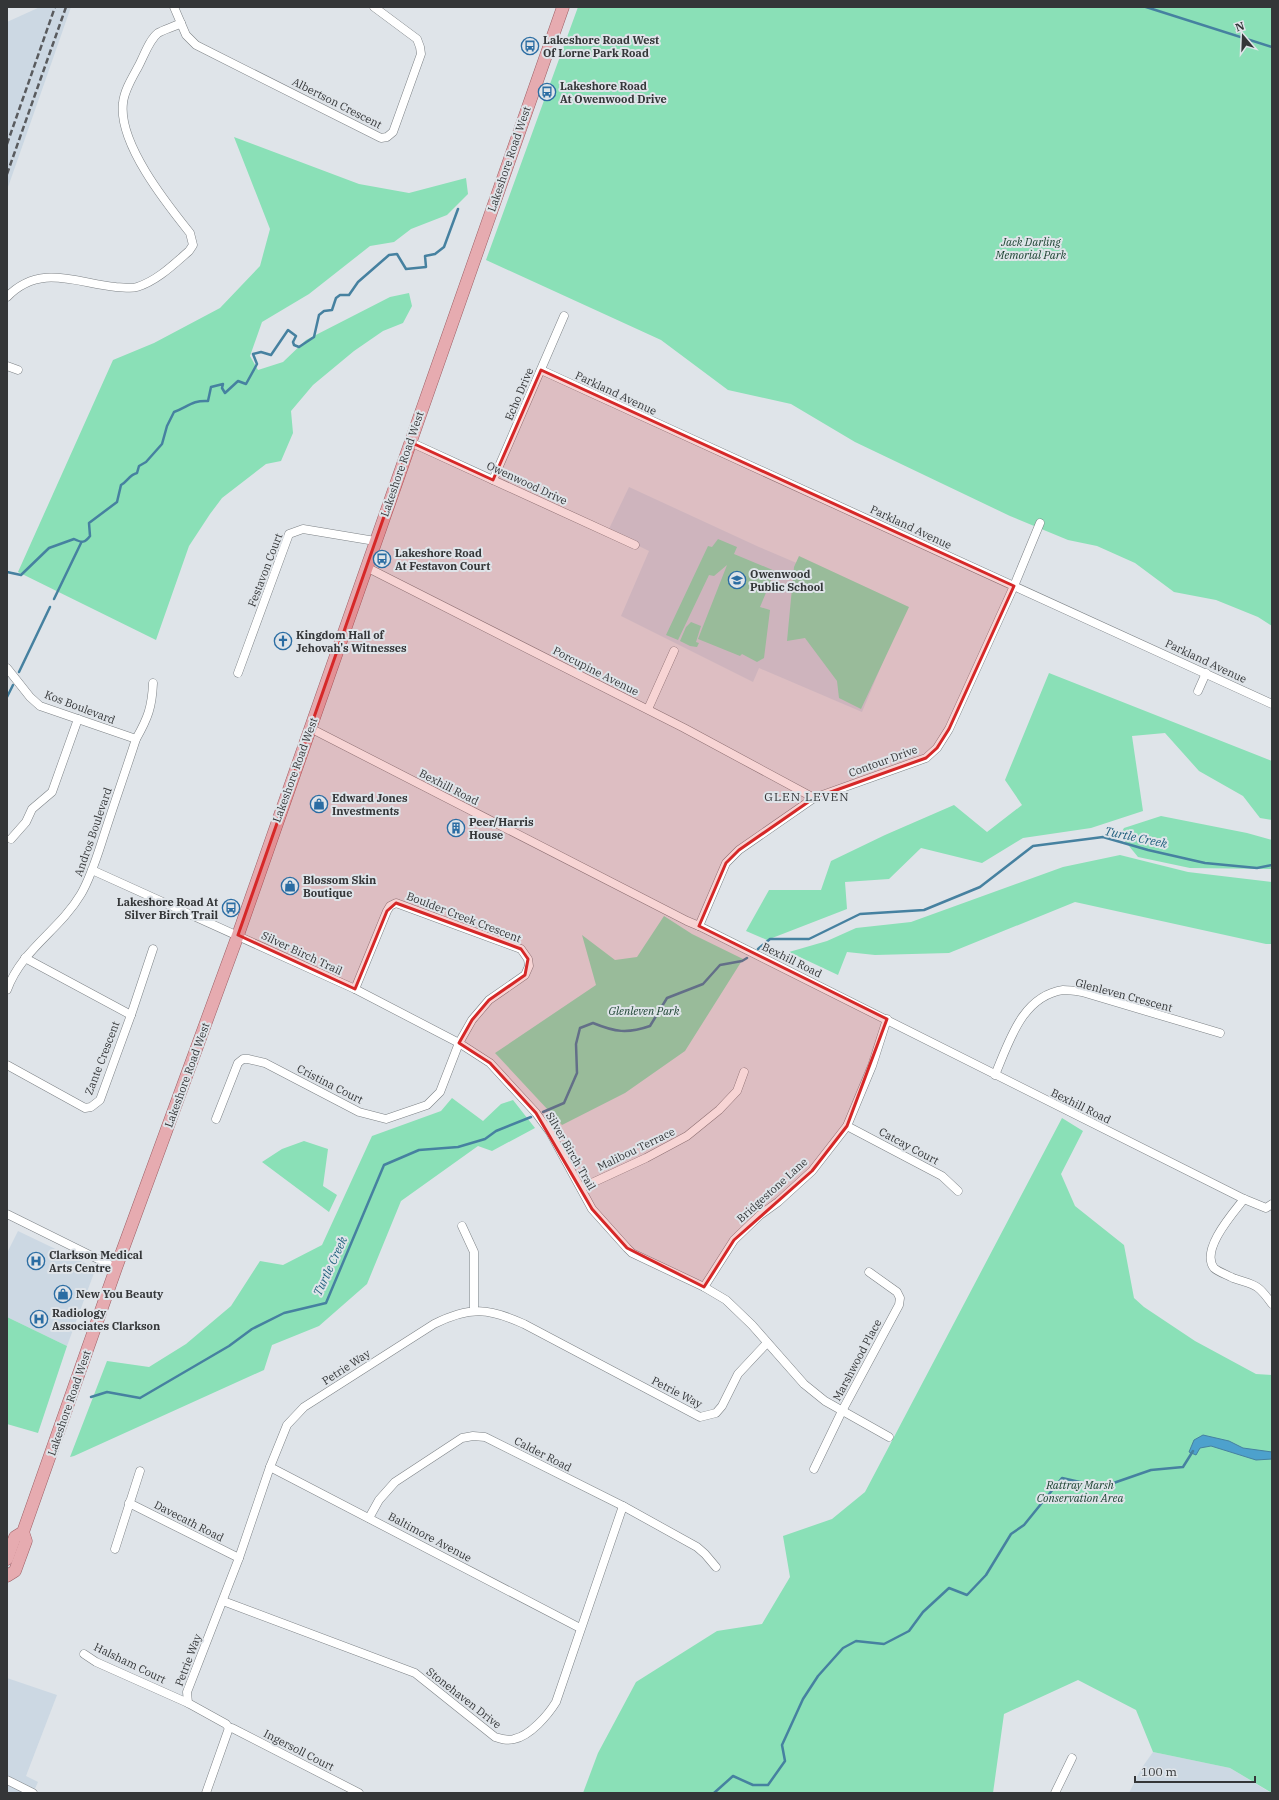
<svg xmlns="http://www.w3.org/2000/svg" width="1279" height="1800" viewBox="0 0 1279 1800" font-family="'IBM Plex Serif',serif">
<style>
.built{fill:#ccd8e3}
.green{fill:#8ae0b7}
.water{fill:#4da1cd;stroke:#4681a0}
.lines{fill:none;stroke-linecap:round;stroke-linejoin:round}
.stream{stroke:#4681a0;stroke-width:2.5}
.street-casing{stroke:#7d8286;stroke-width:9}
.primary-casing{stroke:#9d5e64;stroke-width:13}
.street{stroke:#fff;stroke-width:8}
.primary{stroke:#e6abb0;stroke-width:12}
.rail{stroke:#595b5e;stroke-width:2.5;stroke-dasharray:6 3;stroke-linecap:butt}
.marked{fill:#d62828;fill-opacity:0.2;stroke:#d62828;stroke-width:3;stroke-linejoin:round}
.labels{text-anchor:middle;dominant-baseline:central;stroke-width:4;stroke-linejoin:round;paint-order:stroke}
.poi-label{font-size:11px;font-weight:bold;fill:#343638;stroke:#dfe4e9;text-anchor:start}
.street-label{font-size:11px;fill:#343638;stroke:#dfe4e9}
.park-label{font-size:11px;font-style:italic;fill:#163d2c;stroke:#dfe4e9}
.neighbourhood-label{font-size:12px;letter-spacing:1px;fill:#343638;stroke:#dfe4e9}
.water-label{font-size:12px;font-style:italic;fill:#205f7e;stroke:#dfe4e9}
</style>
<rect width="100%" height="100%" fill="#dfe4e9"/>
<g class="built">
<path d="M40 7H71L7 190V22Z"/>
<path d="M629 487 759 547 905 609 862 712 759 668 753 682 621 616 649 551 608 531Z"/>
<path d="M18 1231 93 1267 94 1273 67 1346 7 1317V1253Z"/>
<path d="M7 1678 57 1695 26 1776 38 1782 33 1793H7Z"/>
<path d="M1153 1752 1230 1768 1271 1793H1129L1141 1769Z"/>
</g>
<g class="green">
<path d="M578 7H1272V626L1258 617 1216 600 1174 592 1135 563 1097 546 1068 540 1010 516 855 442 791 404 728 390 661 340 486 260Z"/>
<path d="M234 137 359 184 409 193 466 178 468 194 447 215 411 229 394 242 370 246 309 294 262 322 250 356 258 370 283 362 306 340 390 297 409 293 412 306 403 323 383 331 354 351 313 385 291 411 293 433 281 461 266 464 222 498 210 514 189 546 156 640 18 572 113 360 154 343 220 308 260 266 270 229Z"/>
<path d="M718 539 737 547 734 554 775 571 760 607 770 610 764 658 757 662 742 654 740 656 698 639 727 565 714 576 709 575 678 640 666 635 708 546 712 547Z"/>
<path d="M799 556 909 607 861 709 839 698 837 681 805 638 787 641 794 567Z"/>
<path d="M691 622 701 626 696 642 699 643 697 647 690 646 680 641 686 627Z"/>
<path d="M1049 673 1272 761V820L1260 818 1243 796 1199 771 1165 733 1132 736 1143 811 1091 828 1023 838 982 863 921 848 889 879 845 882 847 909 767 940 746 931 769 890H821L831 861 885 835 954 805 987 832 1022 805 1005 780Z"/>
<path d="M1161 816 1247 833 1272 840V869L1190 868 1138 857 1120 835 1124 828Z"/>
<path d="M1120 855 1188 872 1272 882V944H1266L1075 902 949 953 875 955 847 952 838 975 789 952 827 941 856 928 911 922 1063 867Z"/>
<path d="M664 916 692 934 743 959 685 1051 625 1093 562 1125 495 1053 596 985 582 935 615 960 637 957Z"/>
<path d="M452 1098 483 1121 501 1104 513 1100 535 1128 492 1151 478 1146 401 1201 367 1284 319 1326 272 1345 264 1370 74 1456 70 1457 107 1361 149 1367 186 1344 231 1306 260 1261 283 1265 322 1245 372 1136 441 1111Z"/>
<path d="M1062 1118 1083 1131 1061 1174 1075 1206 1124 1245 1134 1298 1144 1307 1195 1341 1256 1374 1272 1375V1793L1230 1768 1153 1752 1136 1710 1078 1680 1004 1714 993 1793H583L598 1753 636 1682 717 1631 762 1624 790 1577 783 1536 832 1519 865 1492Z"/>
<path d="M304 1141 328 1149 323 1186 337 1195 329 1212 262 1162 282 1149Z"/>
<path d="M7 1317 67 1346 38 1433 7 1424Z"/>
</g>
<path class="water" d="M1203 1435 1229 1441 1243 1448 1272 1452V1459L1256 1460 1211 1446 1200 1448 1196 1455 1189 1452 1194 1440Z"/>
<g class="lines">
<g class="stream">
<path d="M1146 7 1272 47"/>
<path d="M7 572 21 575 49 548 74 539C82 543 85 543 90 536L89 523 117 502 121 485C128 481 129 475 137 473L139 466 146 462 162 444 167 426 174 412C188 407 192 400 208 401L211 387 223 384 222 388 225 393 238 381 246 384 257 364 253 354 261 352 271 355 288 330 296 336 293 342 294 345 299 347 314 337 319 315 324 311 332 310 336 298 340 295H349L358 282 389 255 397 254 406 269 426 267 425 256 435 254 444 247 458 209"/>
<path d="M54 599 81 543"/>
<path d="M19 672 50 607"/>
<path d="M7 697 13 685"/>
<path d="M758 949 770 939H809L860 914 924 910 980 887 1033 846 1103 837 1148 850 1205 863 1257 868 1272 865"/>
<path d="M543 1112 564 1103 577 1073 576 1044 580 1028 593 1023C615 1032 627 1034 650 1026L667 998 703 984 720 965 742 961 747 958"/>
<path d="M91 1397 107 1392 140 1398 229 1346 252 1329 284 1313 326 1303 384 1165 419 1150 458 1147 485 1139 496 1131 531 1117"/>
<path d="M714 1793 733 1776 753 1785H768L785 1761 782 1745 803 1699 818 1676 843 1648 856 1641 884 1644 909 1631 923 1612 949 1588 967 1595 986 1575 1011 1534 1024 1525 1062 1478 1102 1487 1151 1470 1183 1467 1193 1451"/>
</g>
<defs>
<g id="street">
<path d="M174 7 186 35 196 45 381 138 387 137 393 132 421 54 420 47 417 39 374 7"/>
<path d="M7 297C40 263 76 283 116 287 123 287 130 289 137 287 157 281 174 264 189 251L193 245 190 233C166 203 118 143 123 103 124 91 132 78 138 67 144 56 149 40 158 33 165 29 174 27 181 23"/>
<path d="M7 366 18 370"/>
<path d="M541 370 1272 704"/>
<path d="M410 442 635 545"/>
<path d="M493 480 564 316"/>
<path d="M366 567 684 728 814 798"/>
<path d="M7 668 30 697 40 706 136 739"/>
<path d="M238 673 289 534 303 529 375 541"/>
<path d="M1198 691 1206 673"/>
<path d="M648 709 674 651"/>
<path d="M310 728 687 921 699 926C881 1016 1062 1108 1244 1199L1266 1208 1272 1204"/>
<path d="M11 839 26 822 32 809 52 792 78 719"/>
<path d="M92 870 355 989 459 1043 490 1063 536 1113 550 1132 592 1209 627 1248 632 1253 704 1287 726 1300 752 1325 804 1384 825 1401 889 1437"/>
<path d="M699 926 726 863 739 850 814 798 926 758 937 748 949 729 1014 586 1040 523"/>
<path d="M7 990C22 949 59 931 81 894 92 875 98 853 105 832 115 801 126 770 136 739 148 718 152 707 153 683"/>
<path d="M131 1015 153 949"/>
<path d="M7 1065 85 1108 91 1107 100 1100 131 1015 25 958"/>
<path d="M995 1075C1009 1042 1022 996 1063 990 1069 990 1076 991 1082 992L1220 1033"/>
<path d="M216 1119 238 1063 243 1059H248L265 1063 359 1112 386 1119 427 1105 440 1092 459 1043 472 1020 489 1000 525 975 529 966 528 959 521 949 396 903 390 906 387 911 355 989"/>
<path d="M847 1126 942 1176 958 1191"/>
<path d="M581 1188 646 1158 687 1136 719 1110 737 1091 744 1072"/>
<path d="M1244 1199C1233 1213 1200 1250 1214 1268 1218 1272 1228 1275 1233 1278 1256 1286 1257 1283 1272 1304"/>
<path d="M7 1214 116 1268"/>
<path d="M462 1226 474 1252V1310"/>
<path d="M704 1287 734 1240 760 1215 778 1202 812 1171 847 1126 872 1066 887 1019"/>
<path d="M270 1467 580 1628"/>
<path d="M814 1469 842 1411 899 1305 900 1298 897 1292 869 1272"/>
<path d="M129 1503 239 1558"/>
<path d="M369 1518 379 1500 395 1482 462 1438 473 1436 485 1437 623 1506 697 1547 705 1554 716 1567"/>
<path d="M115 1549 140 1471"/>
<path d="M223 1601 415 1673 495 1737C501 1739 507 1741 514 1739 530 1736 548 1715 556 1702L623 1506"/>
<path d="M84 1654 96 1662 188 1703"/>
<path d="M229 1728H232L359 1793"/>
<path d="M7 1780 33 1793"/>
<path d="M206 1793 229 1728 226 1724 188 1703 187 1692 239 1558 270 1467 287 1425 304 1407 434 1324C470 1306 489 1308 524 1324L700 1417 716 1413 722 1406 738 1374 767 1343"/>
<path d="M1055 1793 1072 1758"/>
</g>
<g id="primary">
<path d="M7 1559 15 1537 23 1532 116 1268 238 935 563 7"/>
<path d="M7 1576 15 1571 26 1541 23 1532"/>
</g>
</defs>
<use href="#street" class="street-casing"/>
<use href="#primary" class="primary-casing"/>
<use href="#street" class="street"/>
<use href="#primary" class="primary"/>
<g class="rail">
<path d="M7 144 55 7"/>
<path d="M7 174 66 7"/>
</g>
</g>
<path class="marked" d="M541 370 1014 586 949 729 937 748 926 758 814 798 739 850 726 863 699 926 887 1019 847 1126 812 1171 734 1240 704 1287 627 1248 592 1209 536 1113 490 1063 459 1043 472 1020 489 1000 525 975 528 959 521 949 396 903 387 911 355 989 238 935 410 442 493 480Z"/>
<defs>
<symbol id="bus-ring" viewBox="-11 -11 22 22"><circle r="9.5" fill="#dfe4e9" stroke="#2b6da3" stroke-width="1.5"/><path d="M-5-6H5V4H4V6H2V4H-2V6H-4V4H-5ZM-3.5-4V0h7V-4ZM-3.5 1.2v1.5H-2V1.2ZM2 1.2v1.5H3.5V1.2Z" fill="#2b6da3"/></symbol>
<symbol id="school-ring" viewBox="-11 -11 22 22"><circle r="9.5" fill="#dfe4e9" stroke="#2b6da3" stroke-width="1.5"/><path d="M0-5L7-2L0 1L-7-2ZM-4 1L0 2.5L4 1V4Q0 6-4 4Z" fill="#2b6da3"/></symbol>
<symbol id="church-ring" viewBox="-11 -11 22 22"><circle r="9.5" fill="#dfe4e9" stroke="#2b6da3" stroke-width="1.5"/><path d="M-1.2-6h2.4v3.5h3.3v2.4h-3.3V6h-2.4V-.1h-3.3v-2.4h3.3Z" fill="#2b6da3"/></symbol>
<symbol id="shop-ring" viewBox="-11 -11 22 22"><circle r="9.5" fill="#dfe4e9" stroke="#2b6da3" stroke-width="1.5"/><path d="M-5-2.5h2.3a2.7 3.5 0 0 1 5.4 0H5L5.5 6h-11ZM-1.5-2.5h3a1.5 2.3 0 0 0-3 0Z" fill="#2b6da3"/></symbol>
<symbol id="building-ring" viewBox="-11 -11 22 22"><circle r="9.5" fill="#dfe4e9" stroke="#2b6da3" stroke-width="1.5"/><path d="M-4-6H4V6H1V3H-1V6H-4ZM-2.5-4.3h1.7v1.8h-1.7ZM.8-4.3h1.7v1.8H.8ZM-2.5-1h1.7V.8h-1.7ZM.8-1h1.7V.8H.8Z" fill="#2b6da3"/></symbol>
<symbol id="hospital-ring" viewBox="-11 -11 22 22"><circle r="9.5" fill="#dfe4e9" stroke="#2b6da3" stroke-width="1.5"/><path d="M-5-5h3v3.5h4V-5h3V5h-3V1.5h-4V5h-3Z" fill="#2b6da3"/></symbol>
</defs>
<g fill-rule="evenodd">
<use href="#bus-ring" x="520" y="36" width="20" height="20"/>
<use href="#bus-ring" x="537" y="82" width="20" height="20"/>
<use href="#bus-ring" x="372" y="549" width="20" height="20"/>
<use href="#school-ring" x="727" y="570" width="20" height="20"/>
<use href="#church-ring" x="273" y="631" width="20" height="20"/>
<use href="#shop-ring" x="309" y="794" width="20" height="20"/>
<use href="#building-ring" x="446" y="818" width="20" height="20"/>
<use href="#shop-ring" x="280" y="876" width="20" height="20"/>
<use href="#bus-ring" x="221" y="898" width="20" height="20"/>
<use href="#hospital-ring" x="26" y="1251" width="20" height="20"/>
<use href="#shop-ring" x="53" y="1284" width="20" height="20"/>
<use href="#hospital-ring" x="29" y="1309" width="20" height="20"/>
</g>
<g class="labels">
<g class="poi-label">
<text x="543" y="40">Lakeshore Road West<tspan x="543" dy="13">Of Lorne Park Road</tspan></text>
<text x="560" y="86">Lakeshore Road<tspan x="560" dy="13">At Owenwood Drive</tspan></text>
<text x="395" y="553">Lakeshore Road<tspan x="395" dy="13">At Festavon Court</tspan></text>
<text x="750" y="574">Owenwood<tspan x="750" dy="13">Public School</tspan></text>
<text x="296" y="635">Kingdom Hall of<tspan x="296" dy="13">Jehovah's Witnesses</tspan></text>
<text x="332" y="798">Edward Jones<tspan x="332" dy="13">Investments</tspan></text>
<text x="469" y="822">Peer/Harris<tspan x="469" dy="13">House</tspan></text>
<text x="303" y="880">Blossom Skin<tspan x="303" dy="13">Boutique</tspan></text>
<text x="218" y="902" text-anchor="end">Lakeshore Road At<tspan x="218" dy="13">Silver Birch Trail</tspan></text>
<text x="49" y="1255">Clarkson Medical<tspan x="49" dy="13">Arts Centre</tspan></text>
<text x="76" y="1294">New You Beauty</text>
<text x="52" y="1313">Radiology<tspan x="52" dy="13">Associates Clarkson</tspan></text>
</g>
<g class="street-label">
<text transform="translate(337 103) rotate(27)">Albertson Crescent</text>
<text transform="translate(509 159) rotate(-71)">Lakeshore Road West</text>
<text transform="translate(616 393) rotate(25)">Parkland Avenue</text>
<text transform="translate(519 394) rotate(-67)">Echo Drive</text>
<text transform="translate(402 464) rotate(-71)">Lakeshore Road West</text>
<text transform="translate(527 483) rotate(25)">Owenwood Drive</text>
<text transform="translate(911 527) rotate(25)">Parkland Avenue</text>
<text transform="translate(265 570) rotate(-69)">Festavon Court</text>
<text transform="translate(1206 661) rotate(25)">Parkland Avenue</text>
<text transform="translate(596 671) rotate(27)">Porcupine Avenue</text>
<text transform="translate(80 707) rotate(21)">Kos Boulevard</text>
<text transform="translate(883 761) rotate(-20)">Contour Drive</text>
<text transform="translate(295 770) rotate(-70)">Lakeshore Road West</text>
<text transform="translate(449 787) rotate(27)">Bexhill Road</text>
<text transform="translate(93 832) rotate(-71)">Andros Boulevard</text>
<text transform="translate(464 917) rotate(21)">Boulder Creek Crescent</text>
<text transform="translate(302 953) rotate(25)">Silver Birch Trail</text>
<text transform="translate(792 960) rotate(26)">Bexhill Road</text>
<text transform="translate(1124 995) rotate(15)">Glenleven Crescent</text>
<text transform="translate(102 1058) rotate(-69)">Zante Crescent</text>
<text transform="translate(187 1075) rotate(-70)">Lakeshore Road West</text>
<text transform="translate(330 1084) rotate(27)">Cristina Court</text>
<text transform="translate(1081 1106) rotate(26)">Bexhill Road</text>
<text transform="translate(909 1146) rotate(28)">Catcay Court</text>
<text transform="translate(636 1149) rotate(-26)">Malibou Terrace</text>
<text transform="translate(571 1151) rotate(60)">Silver Birch Trail</text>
<text transform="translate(772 1190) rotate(-42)">Bridgestone Lane</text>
<text transform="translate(857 1360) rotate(-62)">Marshwood Place</text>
<text transform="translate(346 1367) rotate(-33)">Petrie Way</text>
<text transform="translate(677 1392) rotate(27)">Petrie Way</text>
<text transform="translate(69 1403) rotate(-71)">Lakeshore Road West</text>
<text transform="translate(543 1454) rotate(27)">Calder Road</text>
<text transform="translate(189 1521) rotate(27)">Davecath Road</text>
<text transform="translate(430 1537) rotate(28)">Baltimore Avenue</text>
<text transform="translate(188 1660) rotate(-69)">Petrie Way</text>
<text transform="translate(130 1663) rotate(26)">Halsham Court</text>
<text transform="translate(464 1698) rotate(38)">Stonehaven Drive</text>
<text transform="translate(299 1750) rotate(27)">Ingersoll Court</text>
</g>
<g class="park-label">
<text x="1031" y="242">Jack Darling<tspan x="1031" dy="13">Memorial Park</tspan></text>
<text x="644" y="1011">Glenleven Park</text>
<text x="1080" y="1485">Rattray Marsh<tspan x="1080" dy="13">Conservation Area</tspan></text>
</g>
<g class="neighbourhood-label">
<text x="807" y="796">GLEN LEVEN</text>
</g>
<g class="water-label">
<text transform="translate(1136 837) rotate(12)">Turtle Creek</text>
<text transform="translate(330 1266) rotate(-65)">Turtle Creek</text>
</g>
</g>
<rect width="1279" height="1800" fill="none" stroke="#343638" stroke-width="16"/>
<g transform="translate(1243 36) rotate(341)" stroke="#dfe4e9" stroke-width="3" paint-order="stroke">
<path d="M0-3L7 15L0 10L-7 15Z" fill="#343638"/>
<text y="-6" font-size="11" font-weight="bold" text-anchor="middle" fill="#343638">N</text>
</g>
<path d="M1135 1776v6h120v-6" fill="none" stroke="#343638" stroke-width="2"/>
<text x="1141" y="1776" font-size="12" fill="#343638" stroke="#dfe4e9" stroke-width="3" paint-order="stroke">100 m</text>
</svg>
